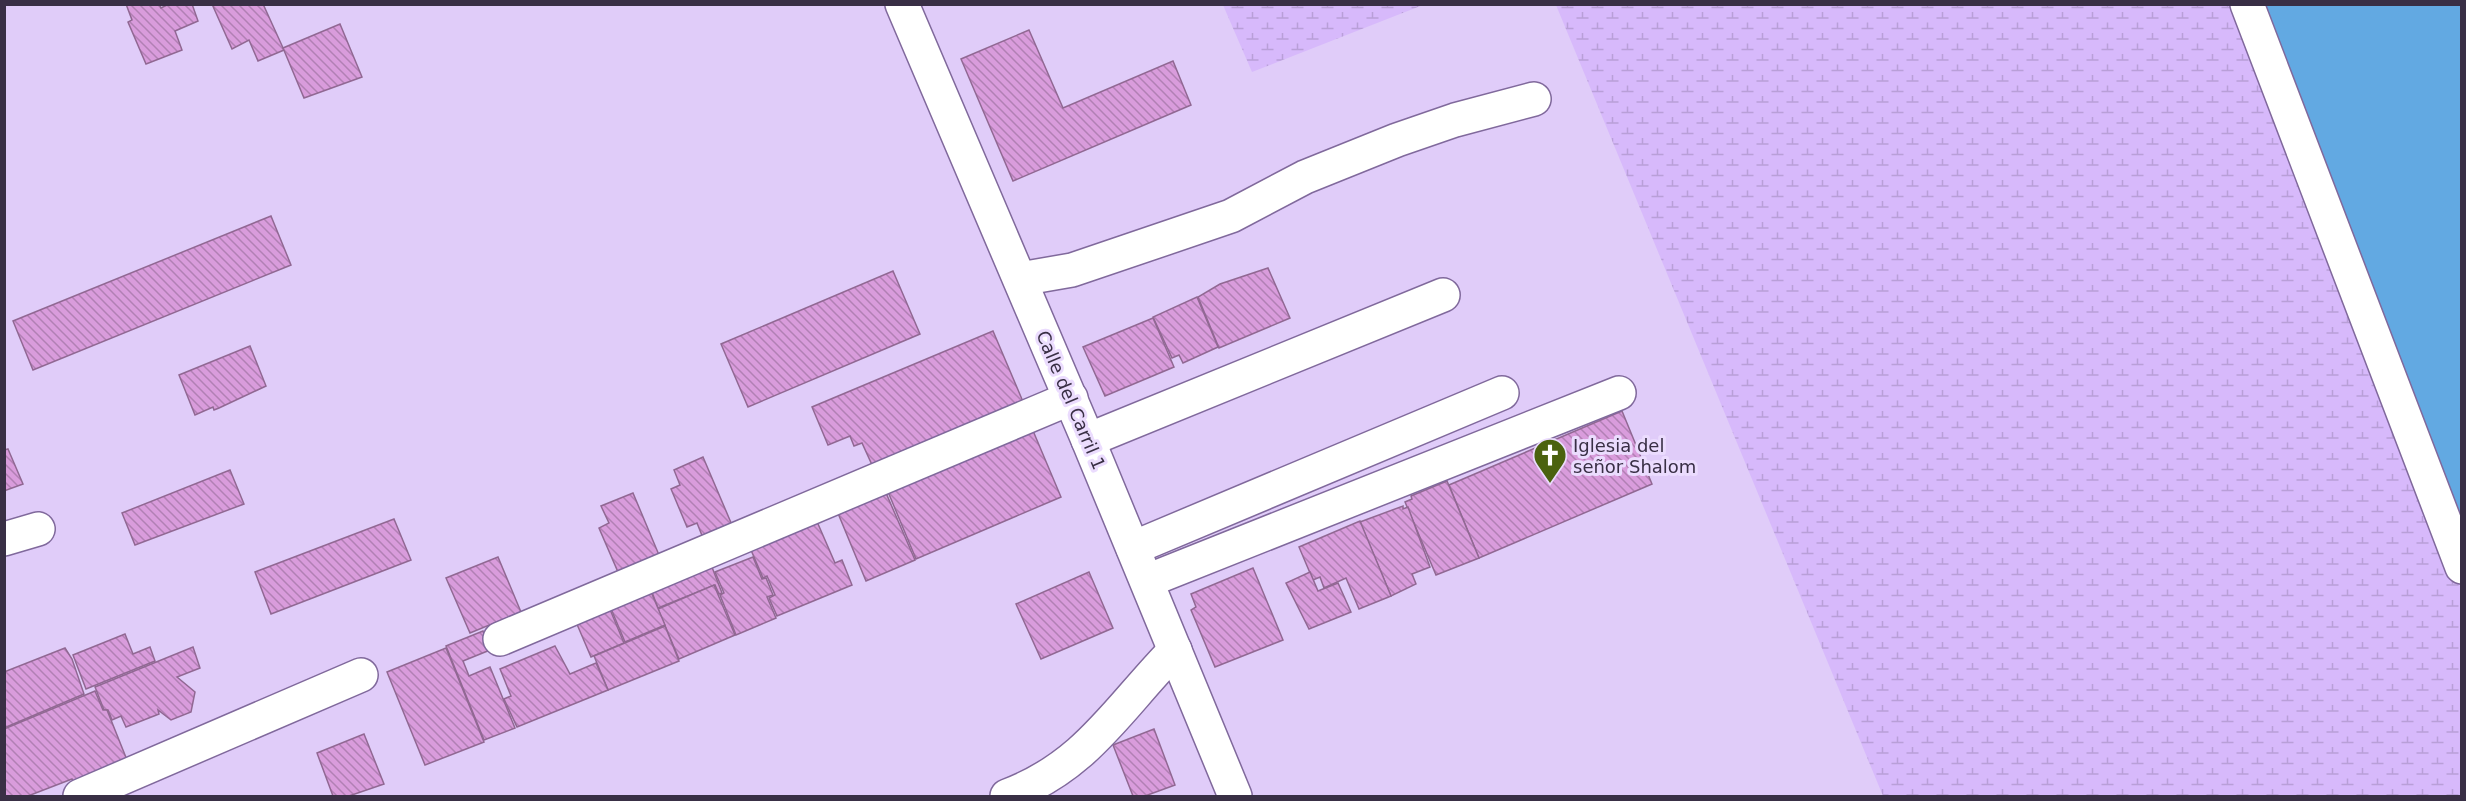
<svg xmlns="http://www.w3.org/2000/svg" width="2466" height="801" viewBox="0 0 2466 801" font-family="'DejaVu Sans',sans-serif">
<style>
.wetland{fill:url(#wetland-marsh)}
.water{fill:#62a9e2}
.building{fill:url(#building-back-hatch);stroke:#916893;stroke-width:1.5}
.lines{fill:none;stroke-linecap:round;stroke-linejoin:round}
.minor-casing{stroke:#80699c;stroke-width:36}
.minor{stroke:#fff;stroke-width:33}
.labels{text-anchor:middle;dominant-baseline:central;stroke-width:6;stroke-linejoin:round;paint-order:stroke}
.street-label{font-size:18px;fill:#392f45;stroke:#ebdcfe}
.poi-label{font-size:18px;fill:#392f45;stroke:#ebdcfe;text-anchor:start}
</style>
<defs>
<pattern id="wetland-marsh" width="20" height="14" patternUnits="userSpaceOnUse" patternTransform="scale(1.5)"><rect width="20" height="14" fill="#d7b9fb"/><path d="M1 5h8M5 5V1M11 12h8M15 12V8" fill="none" stroke="#b99fd8"/></pattern>
<pattern id="building-back-hatch" width="6" height="6" patternUnits="userSpaceOnUse" patternTransform="scale(1.5)"><rect width="6" height="6" fill="#d99cdc"/><path d="M-1 5l2 2M0 0l6 6M5-1l2 2" fill="none" stroke="#b180b4"/></pattern>
</defs>
<rect width="100%" height="100%" fill="#e0ccf9"/>
<g class="wetland">
<path d="M1223 5H1423L1252 72Z"/>
<path d="M1556 5H2257L2461 530V796H1883Z"/>
</g>
<path class="water" d="M2257 5H2461V530Z"/>
<g class="building">
<path d="M126 4H159L161 8 169 4H192L198 21 175 31 182 50 146 64 128 22 132 20Z"/>
<path d="M212 4H263L284 50 258 61 249 40 232 49Z"/>
<path d="M340 24 362 77 304 98 283 48Z"/>
<path d="M1029 30 1063 108 1173 61 1191 105 1013 181 961 59Z"/>
<path d="M271 216 291 265 33 370 13 321Z"/>
<path d="M1268 268 1290 318 1219 348 1198 297 1220 284Z"/>
<path d="M893 271 920 334 748 407 721 344Z"/>
<path d="M1197 297 1218 347 1183 363 1179 355 1172 358 1153 317Z"/>
<path d="M1153 318 1174 367 1105 396 1083 347Z"/>
<path d="M993 331 1024 404 873 467 862 443 854 446 850 436 828 445 812 407Z"/>
<path d="M250 346 266 386 219 408 214 410 213 407 195 415 179 375Z"/>
<path d="M1622 411 1652 484 1479 558 1449 485Z"/>
<path d="M1031 426 1061 497 916 559 886 487Z"/>
<path d="M8 449 23 484 4 491V450Z"/>
<path d="M703 457 732 525 703 538 697 523 687 527 671 489 680 485 674 470Z"/>
<path d="M230 470 244 504 135 545 122 513Z"/>
<path d="M1447 481 1479 558 1436 575 1405 502 1412 499 1411 496Z"/>
<path d="M883 486 915 560 866 581 835 506Z"/>
<path d="M633 493 659 555 618 572 599 528 609 523 601 506Z"/>
<path d="M1403 506V509L1408 507 1430 567 1412 574 1416 584 1391 596 1360 522Z"/>
<path d="M815 517 835 563 842 560 852 585 777 616 769 598 775 595 767 576 763 578 751 550Z"/>
<path d="M394 519 411 560 271 614 255 572Z"/>
<path d="M1360 521 1391 596 1359 609 1346 578 1324 588 1320 577 1313 580 1299 547Z"/>
<path d="M498 557 521 612 470 633 446 578Z"/>
<path d="M753 557 762 579 766 578 773 595 767 597 776 618 736 635 720 595 724 593 715 572Z"/>
<path d="M710 562 722 593 719 594 715 585 658 608 650 587Z"/>
<path d="M1253 568 1283 640 1215 667 1191 610 1196 607 1191 594Z"/>
<path d="M1089 572 1113 628 1041 659 1016 604Z"/>
<path d="M1310 572 1318 591 1338 583 1351 612 1309 629 1286 583Z"/>
<path d="M714 585 735 635 679 659 658 609Z"/>
<path d="M649 587 665 625 625 642 609 604Z"/>
<path d="M609 607 624 643 591 657 576 622Z"/>
<path d="M665 626 679 661 608 690 594 656Z"/>
<path d="M483 631 490 650 463 661 469 676 490 667 515 728 484 740 446 646Z"/>
<path d="M125 634 133 654 150 647 155 661 86 689 73 655Z"/>
<path d="M555 646 570 674 596 663 608 690 517 727 504 699 511 696 500 669Z"/>
<path d="M193 647 200 668 177 677 195 692 191 712 171 720 158 710 159 714 126 727 121 716 112 720 108 710H104L95 687Z"/>
<path d="M65 648 72 659 84 694 4 728V672Z"/>
<path d="M446 648 484 742 425 765 387 672Z"/>
<path d="M95 691 103 710H107L129 765 73 781 72 779 28 796H4V729Z"/>
<path d="M1154 729 1175 785 1145 796H1133L1113 745Z"/>
<path d="M364 734 384 784 349 796H333L317 753Z"/>
</g>
<g class="lines">
<defs>
<g id="minor">
<path d="M902 4 1088 440 1235 796"/>
<path d="M2247 4 2462 567"/>
<path d="M1020 279 1072 270 1231 216 1305 177 1397 140 1455 120 1534 99"/>
<path d="M1088 440 1443 295"/>
<path d="M4 539 38 529"/>
<path d="M1133 548 1502 393"/>
<path d="M1147 581 1619 393"/>
<path d="M500 639 1071 398"/>
<path d="M80 796 361 675"/>
<path d="M1007 796C1087 766 1118 708 1175 650"/>
</g>
</defs>
<use href="#minor" class="minor-casing"/>
<use href="#minor" class="minor"/>
</g>
<defs>
<symbol id="church-pin" viewBox="-11 -11 22 30"><path d="M0 17L-7.5 6A9.5 9.5 0 1 1 7.5 6Z" fill="#4b620f" stroke="#ebdcfe"/><path d="M-1.2-6h2.4v3.5h3.3v2.4h-3.3V6h-2.4V-.1h-3.3v-2.4h3.3Z" fill="#fff"/></symbol>
</defs>
<g fill-rule="evenodd">
<use href="#church-pin" x="1531" y="436" width="38" height="52"/>
</g>
<g class="labels">
<g class="street-label">
<text transform="translate(1071 400) rotate(67)">Calle del Carril 1</text>
</g>
<g class="poi-label">
<text x="1573" y="445">Iglesia del<tspan x="1573" dy="21">señor Shalom</tspan></text>
</g>
</g>
<rect width="2466" height="801" fill="none" stroke="#392f45" stroke-width="12"/>
</svg>
